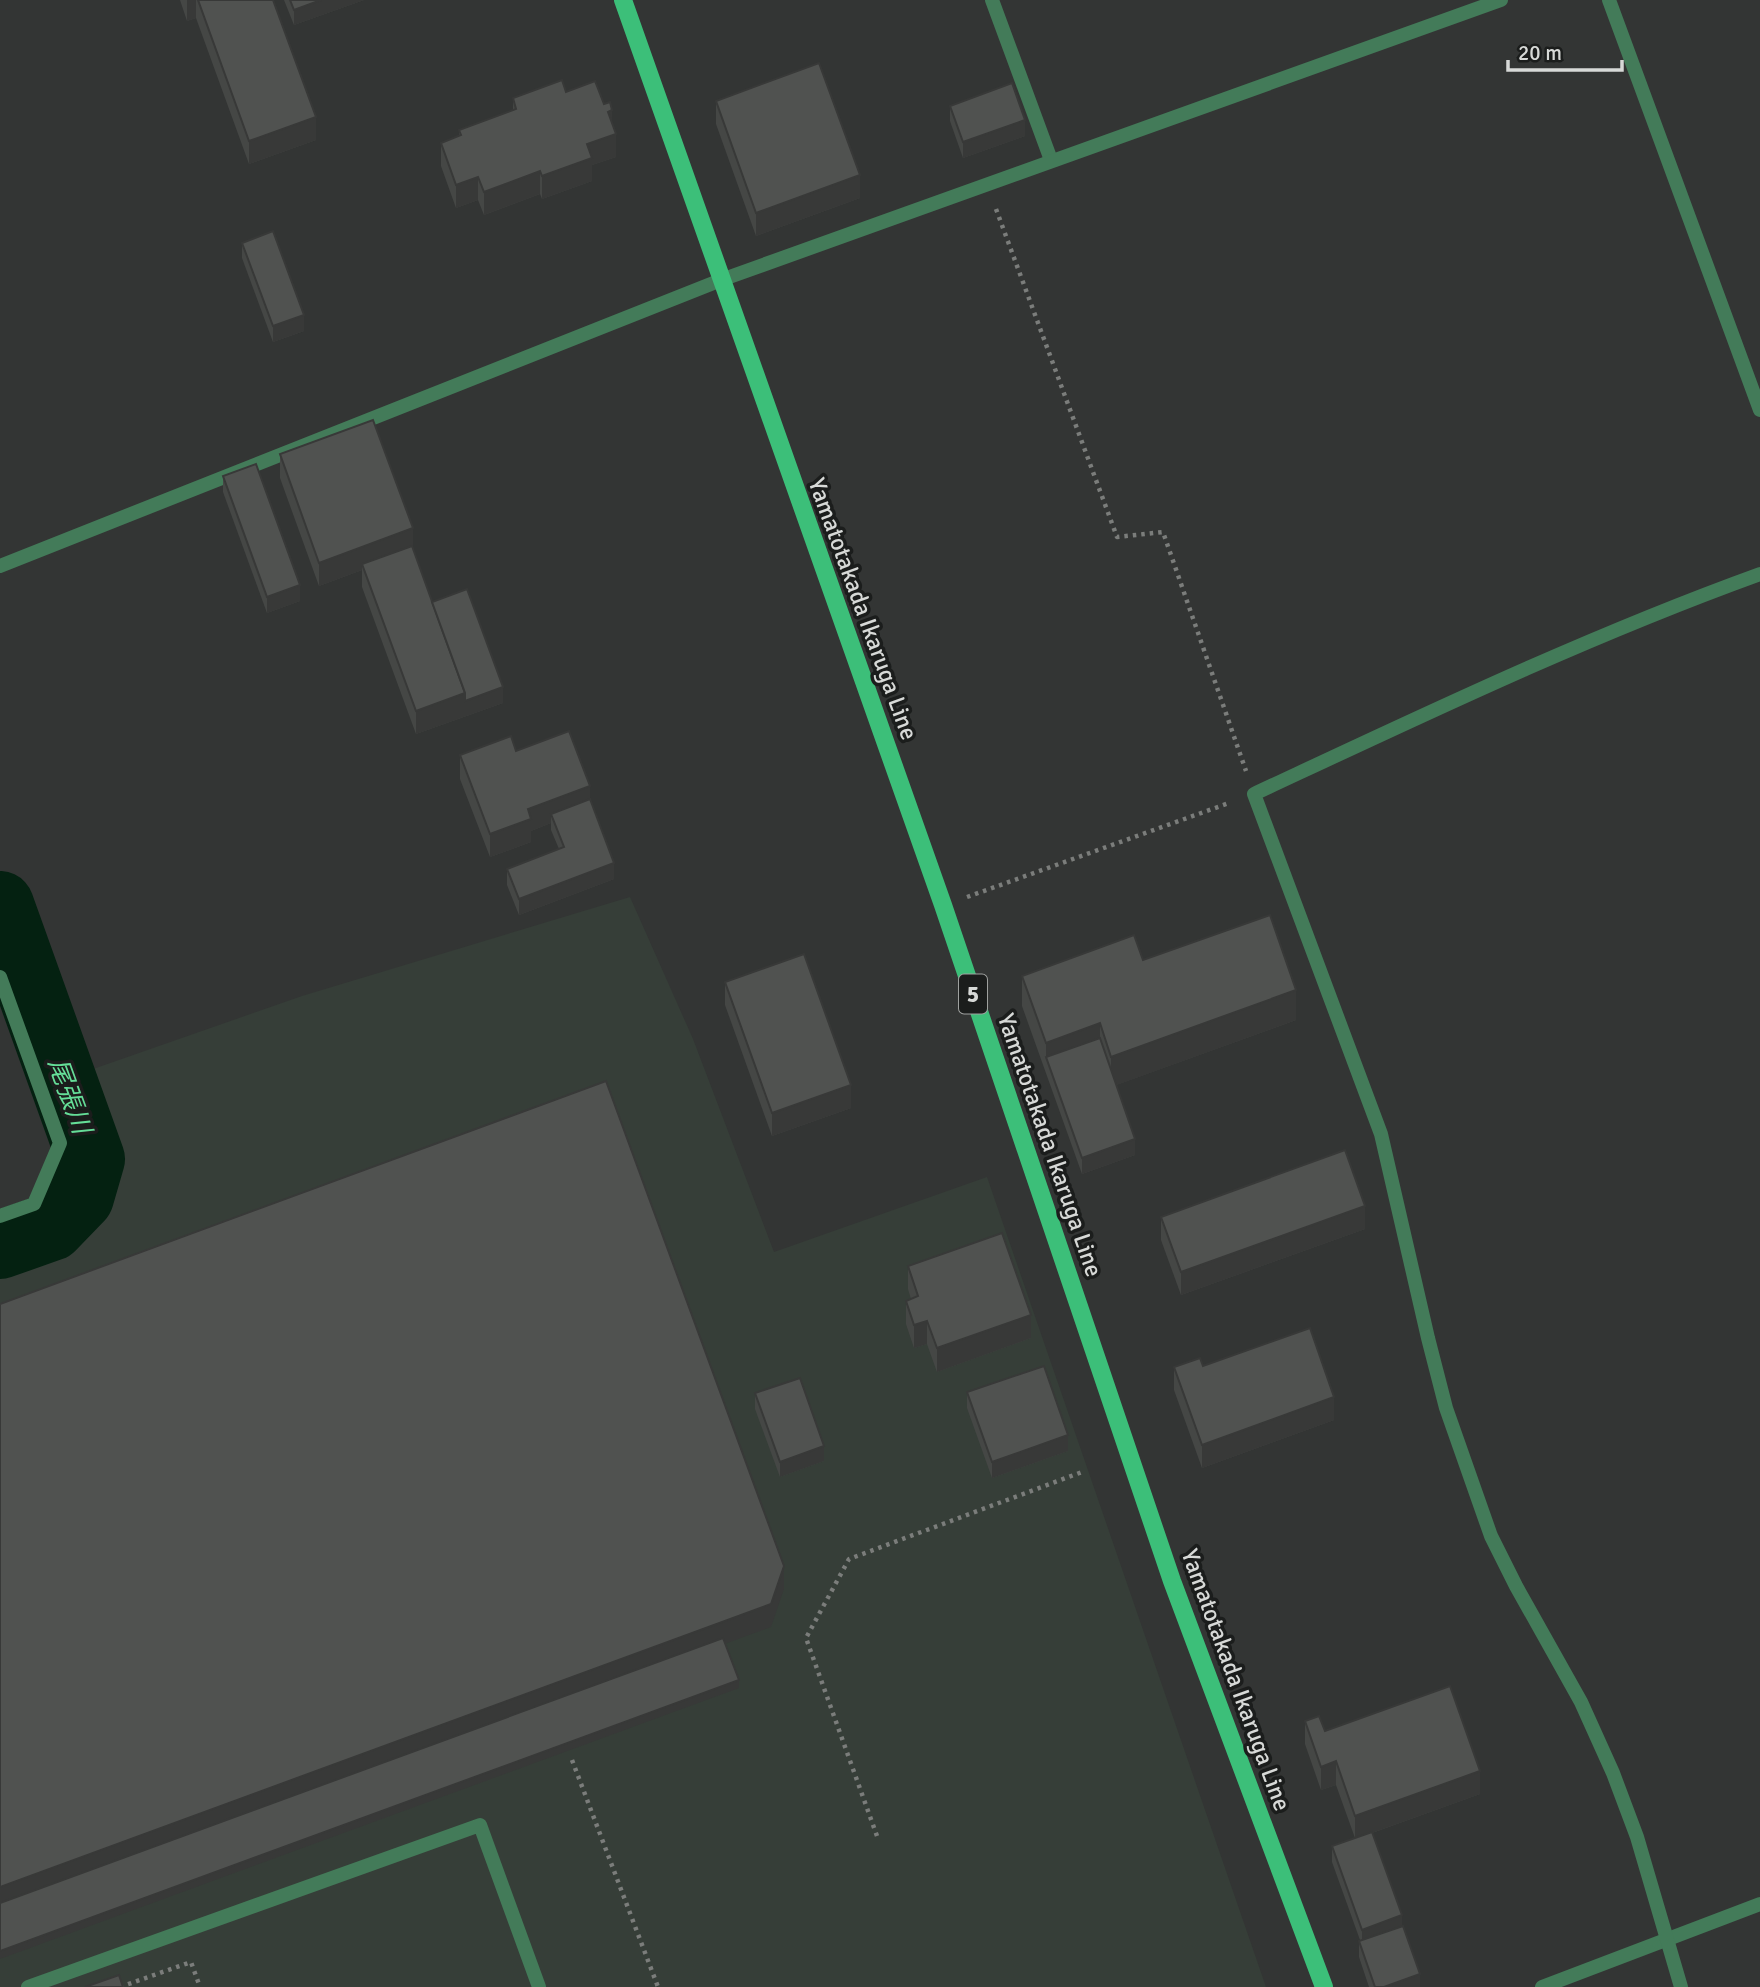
<svg xmlns="http://www.w3.org/2000/svg" width="1760" height="1987" viewBox="0 0 1760 1987" font-family="Signika,'Noto Sans JP',sans-serif">
<style>
.built{fill:#363e38}
.lines{fill:none;stroke-linecap:round;stroke-linejoin:round}
.river{stroke:#042111;stroke-width:68}
.path{stroke:#7b7d7b;stroke-width:4.5;stroke-dasharray:3.5 5;stroke-linecap:butt}
.lane{stroke:#437b59;stroke-width:14}
.street{stroke:#437b59;stroke-width:14}
.primary{stroke:#3cbf79;stroke-width:18}
.wall{fill:#454745}
.shaded-wall{fill:#383938}
.building{fill:#505250;stroke:#383938;stroke-width:2}
.labels{text-anchor:middle;dominant-baseline:central;stroke-width:7;stroke-linejoin:round;paint-order:stroke}
.shield{fill:#1b1d1c;stroke:#9fa19f;stroke-width:2}
.shield-label{font-size:23px;font-weight:bold;fill:#d7d9d7}
.street-label{font-size:24px;fill:#d7d9d7;stroke:#1b1d1c}
.water-label{font-size:26px;font-style:italic;fill:#65de98;stroke:#1b1d1c}
</style>
<rect width="100%" height="100%" fill="#333534"/>
<path class="built" d="M630 897 693 1039 774 1252 987 1177 1266 1987H0V1258L55 1238 82 1218 98 1187 100 1150 76 1075 302 996Z"/>
<g class="lines">
<path class="river" d="M0 905 91 1159 80 1197 51 1227 0 1245"/>
<g class="path">
<path d="M996 209 1117 537 1163 532 1246 771"/>
<path d="M967 897 1229 803"/>
<path d="M572 1760 658 1987"/>
<path d="M877 1836 806 1638 849 1559 1082 1472"/>
<path d="M120 1987 191 1962 200 1987"/>
</g>
<path class="lane" d="M28 1987 480 1825 539 1987"/>
<g class="street">
<path d="M992 0 1051 160"/>
<path d="M1609 0 1760 410"/>
<path d="M0 566 721 280 1501 0"/>
<path d="M0 977 60 1143 34 1204 0 1216"/>
<path d="M1542 1987 1760 1904"/>
<path d="M1681 1987 1637 1837 1613 1773 1581 1702 1516 1586 1491 1536 1446 1408 1428 1338 1381 1134 1254 794C1421 716 1586 637 1760 574"/>
</g>
<path class="primary" d="M623 0 943 905 1172 1581 1324 1987"/>
</g>
<g class="wall">
<path d="M180 0H273L316 140 249 164 196 18 187 21Z"/>
<path d="M284 0H364L294 25Z"/>
<path d="M566 92 604 104 612 125 616 157 592 165V181L542 199 540 194 484 215 478 200 456 208 441 166V143L459 136V130L513 111V98Z"/>
<path d="M716 101 860 198 756 236 716 124Z"/>
<path d="M950 106 1025 136 963 158 950 121Z"/>
<path d="M242 243 304 331 273 342 242 258Z"/>
<path d="M280 454 413 550 432 602 503 703 416 734 362 587V570L319 586 280 478Z"/>
<path d="M223 476 300 601 267 613 223 492Z"/>
<path d="M516 751 590 799 614 879 519 915 507 885V869L559 849 551 830V823L531 831V842L490 857 460 779V755Z"/>
<path d="M1143 960 1296 1020 1116 1085 1135 1155 1082 1174 1022 1006V976Z"/>
<path d="M725 982 851 1108 772 1136 725 1005Z"/>
<path d="M1161 1217 1365 1229 1181 1295 1161 1240Z"/>
<path d="M908 1266 1031 1338 937 1372 927 1344 914 1348 906 1324V1301L911 1299 908 1289Z"/>
<path d="M1203 1366 1334 1420 1202 1468 1174 1390V1367Z"/>
<path d="M967 1392 1068 1451 992 1478 967 1408Z"/>
<path d="M755 1393 824 1461 780 1477 755 1409Z"/>
<path d="M1305 1721 1325 1731 1480 1794 1372 1833 1402 1926 1420 1987H1369L1359 1957V1941L1360 1940 1332 1862V1846L1355 1838 1336 1785 1321 1790 1305 1744Z"/>
</g>
<g class="shaded-wall">
<path d="M187 0H196V18L187 21Z"/>
<path d="M321 0H364L294 25V10Z"/>
<path d="M612 110V133L608 112Z"/>
<path d="M316 117V140L249 164V141Z"/>
<path d="M1025 120V136L963 158V142Z"/>
<path d="M616 134V157L592 165V181L542 199V176L587 144Z"/>
<path d="M540 171V194L484 215V192Z"/>
<path d="M860 175V198L756 236V213Z"/>
<path d="M478 177V200L456 208V185Z"/>
<path d="M304 315V331L273 342V326Z"/>
<path d="M413 528V552L362 564V570L319 586V563Z"/>
<path d="M300 585V601L267 613V597Z"/>
<path d="M503 687V703L416 734V711L465 693Z"/>
<path d="M590 786V809L551 814V823L531 831V842L490 857V834L528 809Z"/>
<path d="M614 863V879L519 915V899Z"/>
<path d="M1296 990V1020L1111 1087V1057Z"/>
<path d="M1100 1023V1053L1046 1057V1043Z"/>
<path d="M851 1085V1108L772 1136V1113Z"/>
<path d="M1135 1139V1155L1082 1174V1158Z"/>
<path d="M1365 1206V1229L1181 1295V1272Z"/>
<path d="M1031 1315V1338L937 1372V1348Z"/>
<path d="M927 1321V1344L914 1348V1325Z"/>
<path d="M1334 1397V1420L1202 1468V1445Z"/>
<path d="M1068 1435V1451L992 1478V1462Z"/>
<path d="M824 1446V1461L780 1477V1462Z"/>
<path d="M784 1566V1589L771 1627 0 1910V1887Z"/>
<path d="M739 1680V1688L0 1959V1951Z"/>
<path d="M1336 1761V1785L1321 1790V1767Z"/>
<path d="M1480 1771V1794L1355 1839V1816Z"/>
<path d="M1402 1915V1931L1362 1945V1930Z"/>
<path d="M1420 1974V1987H1384Z"/>
</g>
<g class="building">
<path d="M198 0H273L316 117 249 141Z"/>
<path d="M290 0H321L294 10Z"/>
<path d="M819 63 860 175 756 213 716 101Z"/>
<path d="M562 80 566 92 595 81 604 104 610 102 612 110 608 112 616 134 587 144 592 158 542 176 540 171 484 192 478 177 456 185 441 143 461 135 459 130 516 109 513 98Z"/>
<path d="M1012 83 1025 120 963 142 950 106Z"/>
<path d="M273 231 304 315 273 326 242 243Z"/>
<path d="M373 420 413 528 319 563 280 454Z"/>
<path d="M256 464 300 585 267 597 223 476Z"/>
<path d="M412 546 465 693 416 711 362 564Z"/>
<path d="M467 589 503 687 465 701V693L432 602Z"/>
<path d="M569 731 590 786 528 809 531 819 490 834 460 755 511 736 516 751Z"/>
<path d="M590 799 614 863 519 899 507 869 564 847 551 814Z"/>
<path d="M1270 915 1296 990 1111 1057 1100 1023 1046 1043 1022 976 1134 935 1143 960Z"/>
<path d="M804 954 851 1085 772 1113 725 982Z"/>
<path d="M1100 1038 1135 1139 1082 1158 1046 1057Z"/>
<path d="M606 1081 784 1566 771 1604 0 1887V1304Z"/>
<path d="M1345 1150 1365 1206 1181 1272 1161 1217Z"/>
<path d="M1002 1233 1031 1315 937 1348 927 1321 914 1325 906 1301 918 1296 908 1266Z"/>
<path d="M1310 1328 1334 1397 1202 1445 1174 1367 1200 1358 1203 1366Z"/>
<path d="M1044 1366 1068 1435 992 1462 967 1392Z"/>
<path d="M800 1378 824 1446 780 1462 755 1393Z"/>
<path d="M723 1638 739 1680 0 1951V1903Z"/>
<path d="M1450 1686 1480 1771 1355 1816 1336 1761 1321 1767 1305 1721 1319 1716 1325 1731Z"/>
<path d="M1372 1832 1402 1915 1362 1930 1332 1846Z"/>
<path d="M1403 1926 1420 1974 1384 1987H1375L1359 1941Z"/>
<path d="M119 1975 123 1987H85Z"/>
</g>
<g class="labels">
<rect class="shield" x="959" y="974.5" width="28" height="39" rx="5"/>
<g class="shield-label">
<text x="973" y="994">5</text>
</g>
<g class="street-label">
<text transform="translate(863 609) rotate(70)">Yamatotakada Ikaruga Line</text>
<text transform="translate(1050 1145) rotate(71)">Yamatotakada Ikaruga Line</text>
<text transform="translate(1236 1680) rotate(70)">Yamatotakada Ikaruga Line</text>
</g>
<g class="water-label">
<text transform="translate(69 1096) rotate(70)">尾張川</text>
</g>
</g>
<path d="M1508 60v10h114v-10" fill="none" stroke="#d7d9d7" stroke-width="3.5"/>
<text x="1518" y="60" font-size="21" fill="#d7d9d7" stroke="#1b1d1c" stroke-width="5" paint-order="stroke">20 m</text>
</svg>
